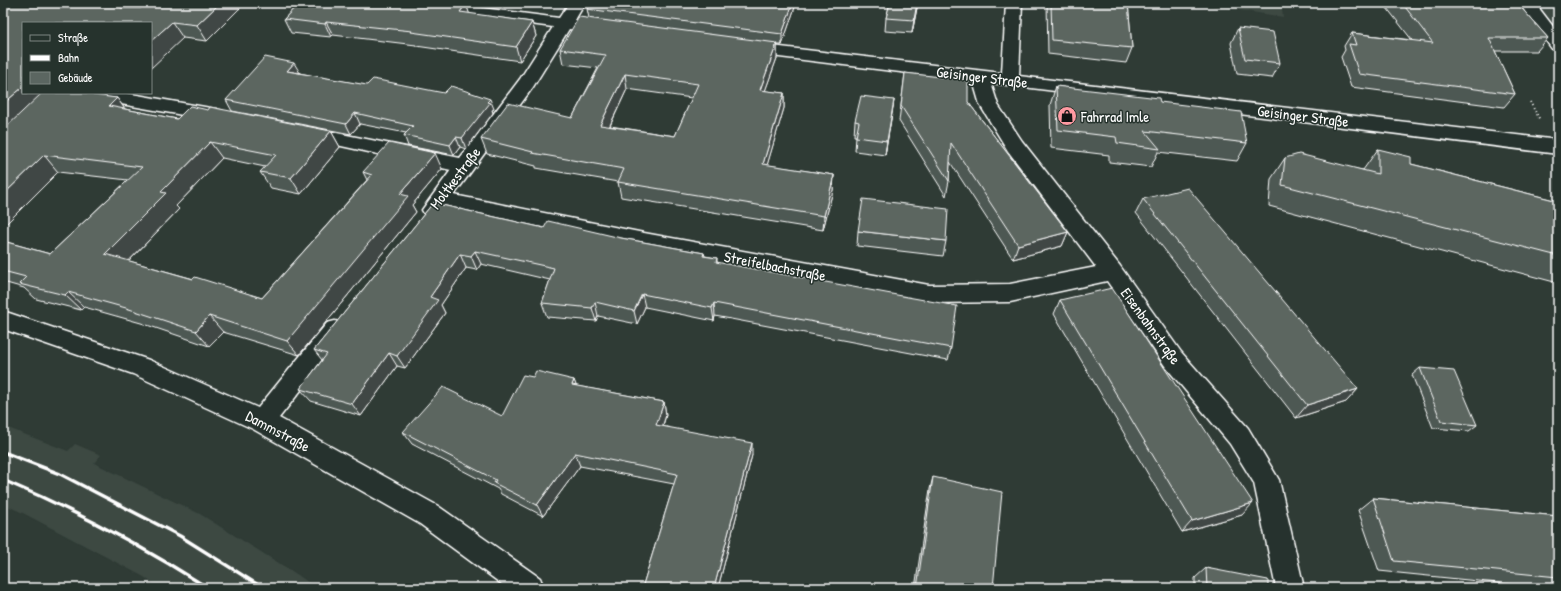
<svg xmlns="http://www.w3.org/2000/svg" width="1561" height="591" viewBox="0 0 1561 591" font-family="'Patrick Hand',sans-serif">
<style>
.built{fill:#3c4842}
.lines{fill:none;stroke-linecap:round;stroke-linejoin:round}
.street-casing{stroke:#fff;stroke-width:3}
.path{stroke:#fff;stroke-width:2;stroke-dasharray:1 2.5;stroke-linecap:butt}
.street{fill:#26332d;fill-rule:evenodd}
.rail{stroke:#fff;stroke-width:3.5}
.wall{fill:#4e5853;stroke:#fff;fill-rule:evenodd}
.shaded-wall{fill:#404744;stroke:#fff}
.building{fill:#5b6661;stroke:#fff;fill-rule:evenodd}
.labels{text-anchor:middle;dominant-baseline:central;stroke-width:3;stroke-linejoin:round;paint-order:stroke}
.street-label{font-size:15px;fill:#fff;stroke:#26332d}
.poi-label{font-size:15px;fill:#fff;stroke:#26332d;text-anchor:start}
</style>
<rect width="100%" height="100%" fill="#2f3b35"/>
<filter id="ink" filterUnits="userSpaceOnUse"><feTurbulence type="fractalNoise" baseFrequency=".025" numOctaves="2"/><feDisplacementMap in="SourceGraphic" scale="8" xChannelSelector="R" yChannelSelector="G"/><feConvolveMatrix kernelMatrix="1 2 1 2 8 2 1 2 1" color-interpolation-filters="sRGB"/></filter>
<g filter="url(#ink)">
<g class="built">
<path d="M1193 3H1281L1283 17Z"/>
<path d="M1535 3H1558V31Z"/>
<path d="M3 426 68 451 75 444 101 455 94 463 200 514 298 575 316 588H160L144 577 23 513 3 504Z"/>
</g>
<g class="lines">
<defs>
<g id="street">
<path d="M398 3H443L559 18 569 3H585L575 20 610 25 612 29 610 33 604 34 569 29 533 87 454 195 644 233 929 285 1010 284 1096 267 1008 151 980 105 973 81 747 53 741 52 738 48 741 44 747 43 1002 73 1006 3H1022L1019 76 1558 140V154L991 83 998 105 1022 141 1120 266 1181 352 1248 428 1279 480 1304 588H1276L1254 483 1230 444 1165 366 1107 281 1010 302 929 303 644 249 445 207C439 216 435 218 425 215L422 210 451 170 300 137 298 133 300 129 307 127 460 158 520 79 553 27 406 8 400 6Z"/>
<path d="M1519 3H1535L1558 33V50L1552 49Z"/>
<path d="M84 93H126L216 109 223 111 225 115 223 119 216 121 93 99 87 97Z"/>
<path d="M3 311 149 360 258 408 327 323 335 321 343 323 346 330 343 337 279 418 438 506 540 578 544 588H507L420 524 253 429 133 374 3 329Z"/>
</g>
</defs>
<use href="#street" class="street-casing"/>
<path class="path" d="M1530 102 1540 120"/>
<use href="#street" class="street"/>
<g class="rail">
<path d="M3 452 60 474 180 536 263 588"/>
<path d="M3 480C75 510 142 546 208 588"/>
</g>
</g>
<g class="wall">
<path d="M3 3H245L207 41 183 38 23 23V93H103L106 97 117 98 125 109 177 119 331 131 340 147 301 194 271 188 260 172 265 167 222 158 176 206 179 209 129 261 262 298 367 180 363 172 442 169 412 205 416 212 299 355 223 332 209 346 141 323 84 307 81 310 36 299 24 288 3 282V241L50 254 128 180 58 172 3 227Z"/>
<path d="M299 3H481L479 6 466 4 469 14 532 22 536 36 520 61 416 46V45L333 35 331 37 291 33 284 19Z"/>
<path d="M890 3H918L912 33 885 31 886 18Z"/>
<path d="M1047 3H1128L1132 48 1126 63 1048 54Z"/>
<path d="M1383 3H1517L1548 38 1537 51H1495L1515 94 1504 107 1351 87 1341 57 1345 50 1344 46 1352 33 1412 40Z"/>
<path d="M796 4 782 45H777V58L765 91 784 93V108L767 165 834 175 833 190 823 230 621 197 618 182 536 168V166L487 154 481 139 572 118 598 68 563 64 560 49 589 18 587 9ZM627 89 692 98 675 136 610 126Z"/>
<path d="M1238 28 1280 63 1272 78 1237 74 1231 43Z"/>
<path d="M299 73 494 109 492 110 493 113 466 149 460 147 454 155 408 146 404 135 406 133 360 124 351 134 232 111 226 100Z"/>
<path d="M905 73 968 102 1068 232 1062 246 1013 259 950 162 949 181 946 196 899 121Z"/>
<path d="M1056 86 1160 102 1247 143 1237 161 1158 152 1151 167 1109 162V155L1051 148 1050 105Z"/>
<path d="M894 100 885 155 855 151 856 136H854L855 121Z"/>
<path d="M1378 149 1411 164 1558 201V283L1269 206 1271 179 1285 158 1363 170Z"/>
<path d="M1143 199 1358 389 1346 402 1296 418 1136 213Z"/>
<path d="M433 203 544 228 621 238 704 253 705 256 717 258V262L951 348 948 360 715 316 714 321 645 307 637 324 598 316 596 321 547 317 542 303 550 280 481 264 477 270 466 268 441 305 445 313 405 368 397 366 361 416 311 401 300 389 322 360 314 350Z"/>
<path d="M858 231 946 241 943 256 857 246Z"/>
<path d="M1060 300 1242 515 1182 532 1054 314Z"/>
<path d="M1420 368 1477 425 1469 431 1433 428 1412 375Z"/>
<path d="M533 377 574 380 576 386 664 402 666 415 663 426 752 455 718 588H642L674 484 580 466 543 516 501 494 498 489 412 444 403 432 502 416Z"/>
<path d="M933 477 993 588H915L930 489Z"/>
<path d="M1373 498 1558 516V588H1547L1379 571 1358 510Z"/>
<path d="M1206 568 1268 588H1195V578Z"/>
</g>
<g class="shaded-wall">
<path d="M123 3H151L132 22 121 8V6Z"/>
<path d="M220 3H245L207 41 197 25Z"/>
<path d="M478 3H481L479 6Z"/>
<path d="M793 3H796V4L782 45V34Z"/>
<path d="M917 3H918L912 33 914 20Z"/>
<path d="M466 4 471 18 460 12Z"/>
<path d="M172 22 183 38 151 68V41Z"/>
<path d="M326 22 333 35 331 37 325 24Z"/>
<path d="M532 22 536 36 520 61 516 47Z"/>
<path d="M777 43V58L760 105V90Z"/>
<path d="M294 63 300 73 287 71Z"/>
<path d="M625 74 627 89 603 140 600 125Z"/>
<path d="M23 87V93H49L3 134V104Z"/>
<path d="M96 93H103L111 104 117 98 129 115 121 123 93 95Z"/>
<path d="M784 93V108L763 179V164Z"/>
<path d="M490 99 494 109 492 110 493 113 466 149 462 138 487 102Z"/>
<path d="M894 100 892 114 885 155 887 141Z"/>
<path d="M355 113 360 124 351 134 346 124Z"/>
<path d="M331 131 340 147 301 194 291 178Z"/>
<path d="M456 137 460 147 454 155 450 145Z"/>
<path d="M210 142 222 158 176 206 179 209 120 270 105 254 161 192Z"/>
<path d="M435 153 442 169 412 205 416 212 299 355 287 341 400 194Z"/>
<path d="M44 155 58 172 3 227V195Z"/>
<path d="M834 175 833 190 823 230 824 216Z"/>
<path d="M1068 232 1062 246 1013 259 1018 245Z"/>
<path d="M475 251 481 264 477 270 471 256Z"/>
<path d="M460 254 466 268 441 305 445 313 405 368 397 356 430 297Z"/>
<path d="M68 292 84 307 81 310 65 295Z"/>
<path d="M642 294 645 307 637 324 634 311Z"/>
<path d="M595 302 598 316 596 321 592 308Z"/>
<path d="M714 303 715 316 714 321 712 308Z"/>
<path d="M209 316 223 332 209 346 196 331Z"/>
<path d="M389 353 397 366 361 416 352 404Z"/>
<path d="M574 380 579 393 572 385Z"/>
<path d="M1358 389 1346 402 1296 418 1307 405Z"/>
<path d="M664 402 666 415 659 437 656 425Z"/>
<path d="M752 443V455L718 588H714Z"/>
<path d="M575 453 580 466 543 516 537 505Z"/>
<path d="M1253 503 1242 515 1182 532 1192 521Z"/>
</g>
<g class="building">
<path d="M3 3H123L121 6V8H141L146 3H220L197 25 172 22 151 41V23H23V87L3 104Z"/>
<path d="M299 3H456L466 4 460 12 532 22 516 47 411 32 412 31 326 22 325 24 284 19Z"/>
<path d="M590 3H793L782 34 587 9Z"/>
<path d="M890 3H917L914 20 886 18Z"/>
<path d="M1051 3H1128L1132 48 1052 40Z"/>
<path d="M1402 3H1517L1548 38H1489L1515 94 1359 74 1349 44 1356 45 1352 33 1433 43Z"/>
<path d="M579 17 777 43 760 90 784 93 763 164 834 175 824 216 618 182 624 169 532 153 533 152 481 139 508 103 572 118 606 55 560 49ZM625 74 698 84 675 136 600 125Z"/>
<path d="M1238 28 1273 32 1280 63 1245 59Z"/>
<path d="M265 57 294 63 287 71 367 85 373 79 444 93 451 86 490 99 487 102 490 103 462 138 456 137 450 145 404 135 413 126 355 113 346 124 226 100Z"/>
<path d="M905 73 968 80V102L1068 232 1018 245 951 143 949 181 901 106Z"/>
<path d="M1056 86 1159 98 1160 102 1241 112 1247 143 1145 131 1160 149 1117 143 1116 137 1058 130Z"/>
<path d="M42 93H96L93 95 117 98 109 106 177 119 190 106 208 110 210 107 331 131 291 178 260 172 276 155 210 142 161 192 166 193 105 254 193 279 195 277 262 298 372 175 363 172 389 143 435 153 400 194 408 196 287 341 209 316 196 331 126 308 68 292 65 295 19 284 26 277 3 271V241L50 254 142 167 44 155 3 195V130Z"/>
<path d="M861 96 894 100 887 141 856 137 859 122 855 121Z"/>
<path d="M1378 149 1411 157V164L1558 201V256L1282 185 1285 158 1299 154 1378 174Z"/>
<path d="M1188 188 1358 389 1307 405 1143 199Z"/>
<path d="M863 199 948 209 946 241 858 231Z"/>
<path d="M433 203 544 228 548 221 621 238 704 253 703 256 717 258 716 262 957 306 951 348 714 303 712 308 642 294 634 311 595 302 592 308 542 303 554 268 475 251 471 256 460 254 430 297 438 300 397 356 389 353 352 404 300 389 327 354 314 350Z"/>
<path d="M1112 288 1253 503 1192 521 1060 300Z"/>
<path d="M1420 368 1454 371 1477 425 1441 421Z"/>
<path d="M536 371 574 380 572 385 664 402 656 425 752 443 714 588H642L677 474 575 453 537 505 494 483 496 480 403 432 443 387 502 416 523 375 533 377Z"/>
<path d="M933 477 1002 492 993 588H917Z"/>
<path d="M1373 498 1558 516V577L1394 561Z"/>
<path d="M1206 568 1268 580V588H1207Z"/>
</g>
</g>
<defs>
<symbol id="shop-disc" viewBox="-11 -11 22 22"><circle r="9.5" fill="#ff9aa2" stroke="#26332d"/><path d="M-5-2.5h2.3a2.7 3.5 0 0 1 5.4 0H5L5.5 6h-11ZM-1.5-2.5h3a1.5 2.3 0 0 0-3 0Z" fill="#111"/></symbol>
</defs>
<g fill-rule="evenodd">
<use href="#shop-disc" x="1056" y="105" width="22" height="22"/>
</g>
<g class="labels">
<g class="street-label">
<text transform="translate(982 77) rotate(7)">Geisinger Straße</text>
<text transform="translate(1303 116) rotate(7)">Geisinger Straße</text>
<text transform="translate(455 178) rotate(-53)">Moltkestraße</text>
<text transform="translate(775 266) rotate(11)">Streifelbachstraße</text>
<text transform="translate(1151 326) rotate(54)">Eisenbahnstraße</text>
<text transform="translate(278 431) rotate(28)">Dammstraße</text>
</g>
<g class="poi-label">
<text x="1081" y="116">Fahrrad Imle</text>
</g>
</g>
<rect width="1561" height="591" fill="none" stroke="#26332d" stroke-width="16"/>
<rect x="8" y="8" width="1545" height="575" fill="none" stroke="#fff" stroke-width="1.5" filter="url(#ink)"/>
<rect x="22" y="22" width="130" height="72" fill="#26332d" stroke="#7d8581"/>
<rect x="30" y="35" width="20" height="6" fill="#26332d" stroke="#7d8581"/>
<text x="58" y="42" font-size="12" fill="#ffffff">Straße</text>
<rect x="30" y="55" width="20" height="6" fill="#ffffff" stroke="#7d8581"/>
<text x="58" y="62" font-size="12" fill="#ffffff">Bahn</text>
<rect x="30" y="72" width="20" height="12" fill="#5b6661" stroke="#7d8581"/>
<text x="58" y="82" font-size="12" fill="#ffffff">Gebäude</text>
</svg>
